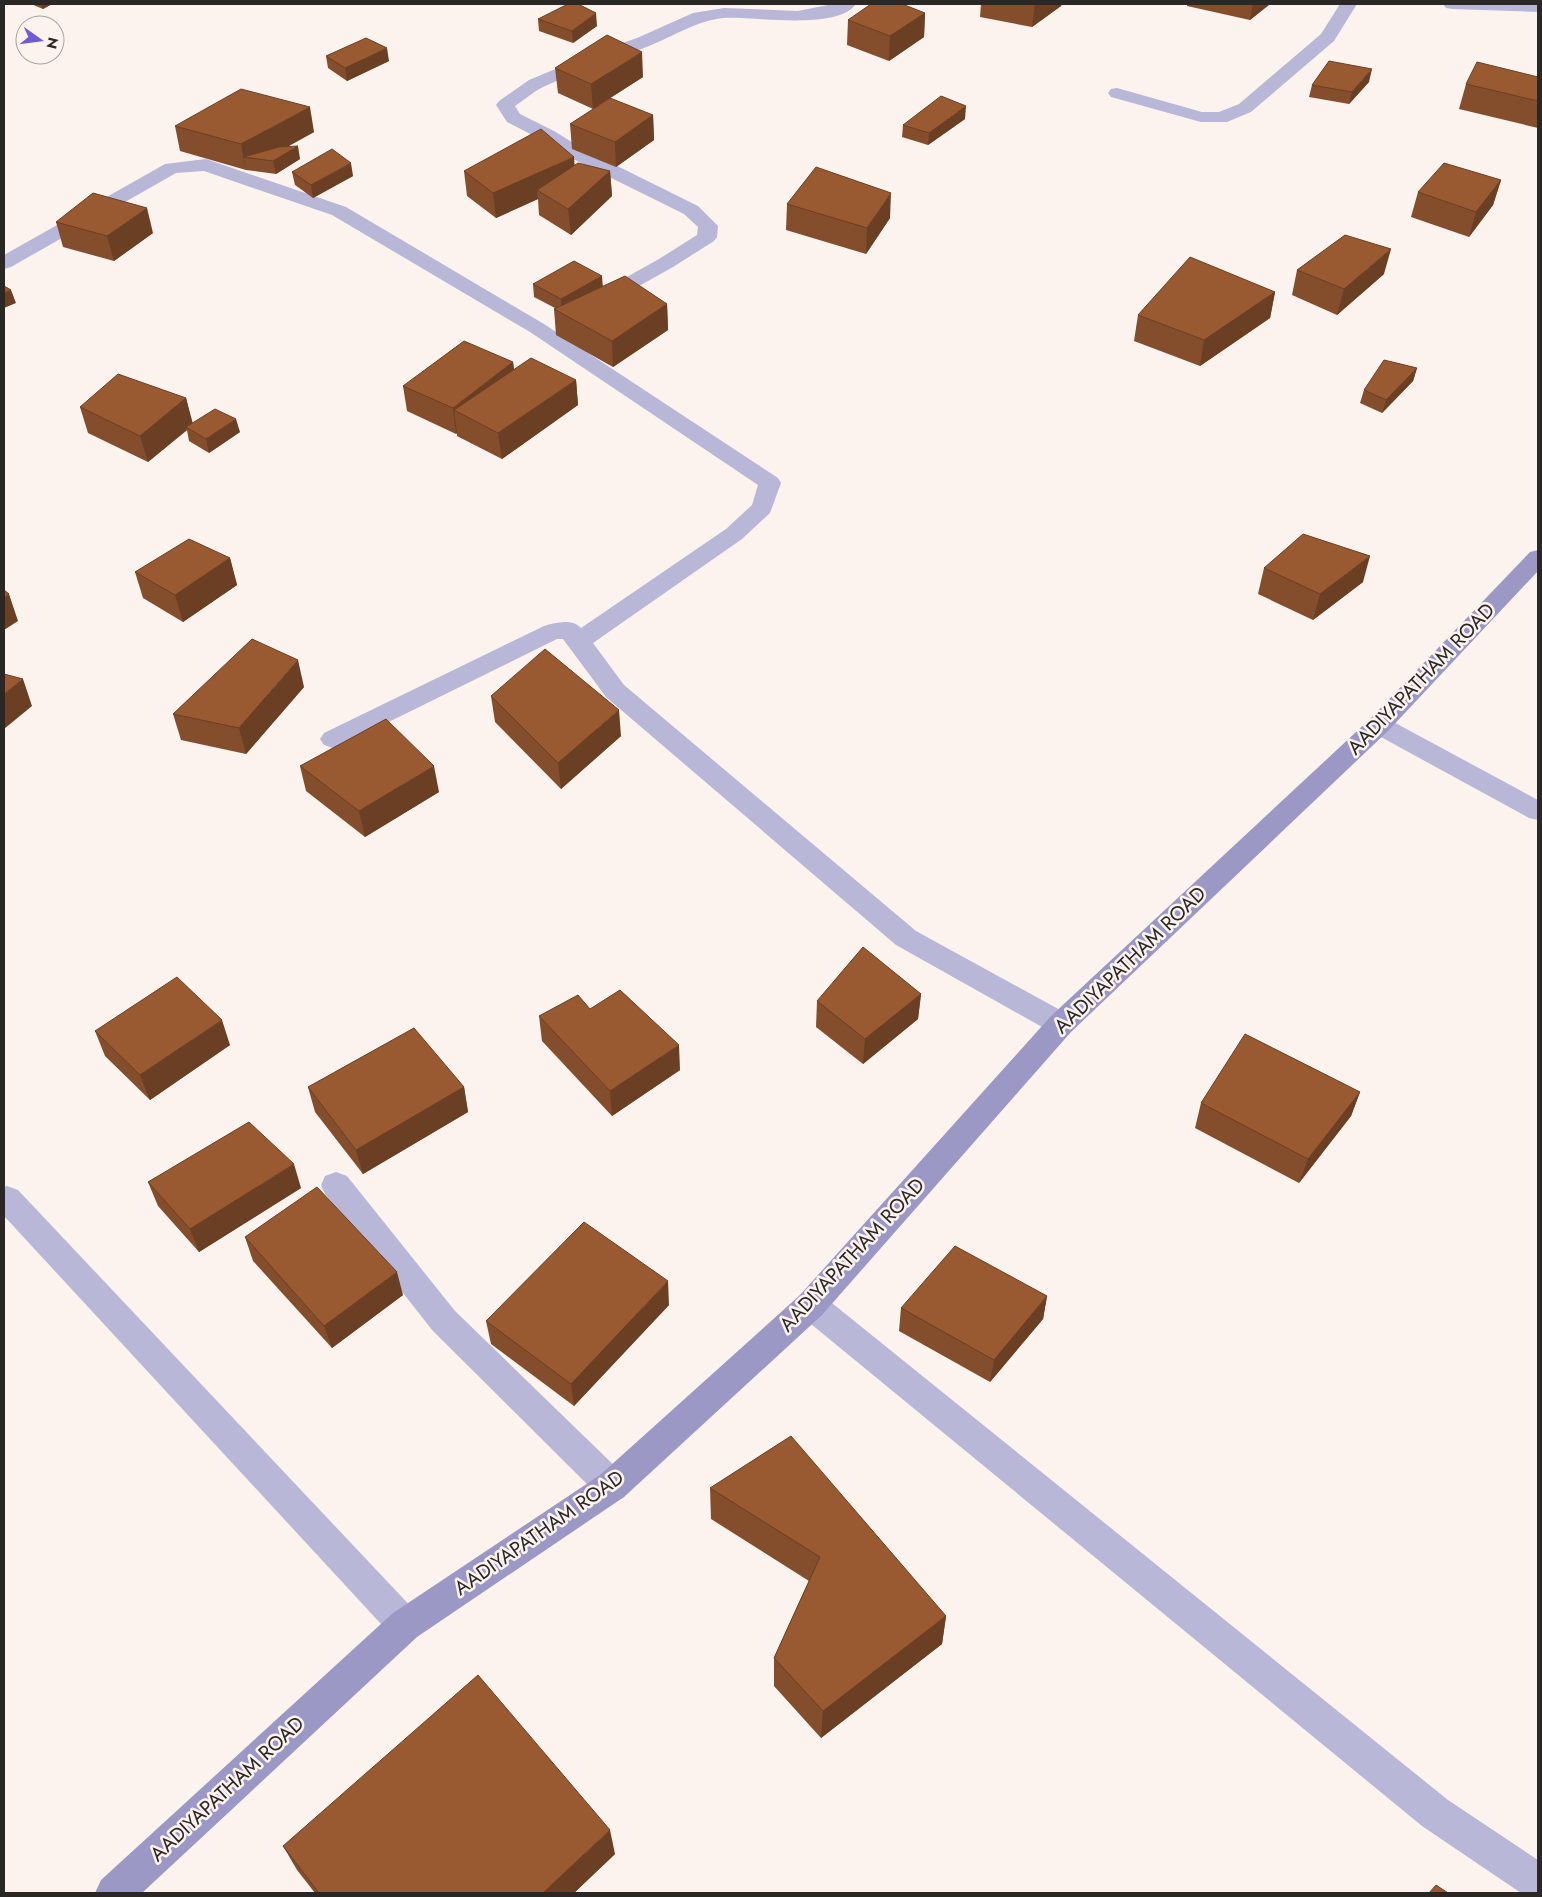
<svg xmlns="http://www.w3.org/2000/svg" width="1542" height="1897" viewBox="0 0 1542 1897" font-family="Jost,sans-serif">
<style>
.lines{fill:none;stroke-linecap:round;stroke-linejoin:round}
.street{fill:#b8b7d7;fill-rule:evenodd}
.secondary{fill:#9b98c6;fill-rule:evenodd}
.wall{fill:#844d2b}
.shaded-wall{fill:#6b3f23}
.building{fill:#995a32;stroke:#6b3f23}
.labels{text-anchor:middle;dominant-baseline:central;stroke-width:5;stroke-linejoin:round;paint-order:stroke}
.street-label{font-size:20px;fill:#2a2725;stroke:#fcf3ee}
</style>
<rect width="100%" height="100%" fill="#fcf3ee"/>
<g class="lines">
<g class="street">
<path d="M833 4H856C837 31 752 16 723 18 696 21 674 36 649 46 614 60 577 71 543 87 533 92 524 100 515 106L520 114 554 131 585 150 698 206 718 226 717 237 714 241 673 267 607 304 600 306 593 304 590 300 593 296 659 259 697 235 698 227 684 214 571 158 540 139 507 122 496 105 499 101 529 80 599 51 637 38 693 13 724 8 798 11Z"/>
<path d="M1340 4H1357L1334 41 1251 112 1227 122H1201L1111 97 1108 93 1111 89 1117 88 1202 112H1219L1239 104 1321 34Z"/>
<path d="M1443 4H1538V12L1452 9 1446 8Z"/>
<path d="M206 159 346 207 544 324 778 478 781 483 770 513 742 539 593 643 624 685 916 931 1071 1016 1075 1024 1071 1032 1061 1035 1051 1032 896 945 606 697 563 639H557L342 745 333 748 324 745 320 739 324 733 544 626C555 623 572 618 581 628L726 529 752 505 758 485 530 332 332 215 204 171 176 173 11 267 4 269V255L165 164Z"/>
<path d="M1379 716 1388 719 1538 800V820L1529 818 1370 731 1366 725 1370 719Z"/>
<path d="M336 1172 347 1176 455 1311 624 1475 629 1486 624 1497 612 1502 600 1497 433 1331 325 1194 321 1185 325 1176Z"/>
<path d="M7 1186 18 1190 417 1613 423 1625 417 1637 405 1642 393 1637 4 1216V1187Z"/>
<path d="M811 1291 822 1295 1448 1800 1538 1860V1893H1521L1422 1826 800 1315 795 1305 800 1295Z"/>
</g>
<path class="secondary" d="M1538 550V571L1388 731 1071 1032 822 1315 624 1497 417 1637 142 1893H95L101 1880 393 1613 600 1475 800 1295 1051 1016 1370 719 1530 552Z"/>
</g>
<g class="wall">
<path d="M31 4H52L43 9Z"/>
<path d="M981 4H1062L1061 6 1032 27 980 17Z"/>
<path d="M1187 4H1270L1250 20 1187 6Z"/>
<path d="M925 13 924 37 889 61 847 45 848 20Z"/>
<path d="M538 19 597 26 573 43 539 31Z"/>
<path d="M326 56 389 61 347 81 328 68Z"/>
<path d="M555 68 643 77 593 109 558 93Z"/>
<path d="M1538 77V128L1459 109 1466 84Z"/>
<path d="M1369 82 1349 104 1309 97 1312 85Z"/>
<path d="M653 115 654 140 616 167 572 149 570 124Z"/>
<path d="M965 119 928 145 902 137 903 125Z"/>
<path d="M175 126 314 132 288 146 300 159 276 174 246 170 180 151Z"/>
<path d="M574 165 610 171 612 196 571 235 539 215 538 199 496 218 467 196 464 171Z"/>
<path d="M292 172 353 176 313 198 295 185Z"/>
<path d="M1501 180 1493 205 1469 237 1411 217 1418 192Z"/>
<path d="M787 204 890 218 866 254 786 230Z"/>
<path d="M56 222 153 233 114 261 63 247Z"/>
<path d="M1297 270 1384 274 1337 315 1292 295Z"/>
<path d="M602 276V287L667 304 668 330 613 367 556 335 554 309 555 308 534 297 533 284Z"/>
<path d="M1275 292 1270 318 1200 366 1134 341 1138 315Z"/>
<path d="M513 362 514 369 576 380 578 405 502 459 457 436V433L456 434 407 411 403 386Z"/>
<path d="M1417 368 1413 381 1382 413 1360 403 1364 390Z"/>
<path d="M186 398 192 423 240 432 209 453 189 441 187 430 148 462 88 433 80 407Z"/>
<path d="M230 558 237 585 183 622 143 598 135 572Z"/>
<path d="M1264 568 1363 582 1313 620 1258 594Z"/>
<path d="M304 687 246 754 181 740 173 714Z"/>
<path d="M491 696 621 736 561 789 495 722Z"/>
<path d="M300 766 439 792 365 837 306 791Z"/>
<path d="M921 994 918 1019 863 1064 816 1027 817 1001Z"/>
<path d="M590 1009 680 1070 612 1116 542 1041 539 1016Z"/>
<path d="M95 1031 230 1045 150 1100 105 1056Z"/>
<path d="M308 1087H464L468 1112 363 1174 315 1112Z"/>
<path d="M1360 1092 1351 1116 1299 1183 1195 1128 1201 1103Z"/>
<path d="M148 1182 301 1188 199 1252 158 1206Z"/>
<path d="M245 1237 403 1295 332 1348 253 1261Z"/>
<path d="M1047 1296 1043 1319 990 1382 899 1331 901 1308Z"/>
<path d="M669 1305 574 1406 491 1344 486 1321Z"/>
<path d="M710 1488 946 1616 942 1644 821 1738 774 1686V1658L809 1581 711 1519Z"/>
<path d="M283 1846 615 1854 574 1893H315L297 1870Z"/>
</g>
<g class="shaded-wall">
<path d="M41 4H52L43 9Z"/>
<path d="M1035 4H1062L1061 6 1032 27Z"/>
<path d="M1253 4H1270L1250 20Z"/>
<path d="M596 13 597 26 573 43 572 31Z"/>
<path d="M925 13 924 37 889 61 890 36Z"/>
<path d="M387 48 389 61 347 81 345 68Z"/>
<path d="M642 52 643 77 593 109 591 84Z"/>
<path d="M1372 69 1369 82 1349 104 1352 92Z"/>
<path d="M966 106 965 119 928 145 929 133Z"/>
<path d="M310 107 314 132 264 160 243 157 246 170 241 144Z"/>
<path d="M653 115 654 140 616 167 615 142Z"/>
<path d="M298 146 300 159 276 174 273 161Z"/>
<path d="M574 157 576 182 537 190 538 199 496 218 493 193Z"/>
<path d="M351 163 353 176 313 198 311 185Z"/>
<path d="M610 171 612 196 571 235 568 209Z"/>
<path d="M1501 180 1493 205 1469 237 1476 212Z"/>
<path d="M891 193 890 218 866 254 867 228Z"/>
<path d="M147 208 153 233 114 261 107 236Z"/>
<path d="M1391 249 1384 274 1337 315 1344 289Z"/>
<path d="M602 276 603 289 562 312 561 299Z"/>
<path d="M11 290 16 303 4 308V293Z"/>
<path d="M1275 292 1270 318 1200 366 1204 340Z"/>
<path d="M667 304 668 330 613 367 612 341Z"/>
<path d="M513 362 516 388 454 410 457 433 456 434 453 408Z"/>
<path d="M1417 368 1413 381 1382 413 1386 400Z"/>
<path d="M576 380 578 405 502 459 498 433Z"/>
<path d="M186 398 193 424 186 427 187 430 148 462 140 436Z"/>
<path d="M236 419 240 432 209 453 206 439Z"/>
<path d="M1370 556 1363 582 1313 620 1320 594Z"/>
<path d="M230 558 237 585 183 622 175 595Z"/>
<path d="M9 594 18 621 4 630V598Z"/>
<path d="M298 660 304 687 246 754 239 728Z"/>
<path d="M23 679 32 706 4 729V694Z"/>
<path d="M619 710 621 736 561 789 558 763Z"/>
<path d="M434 766 439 792 365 837 359 811Z"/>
<path d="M921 994 918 1019 863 1064 865 1039Z"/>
<path d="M222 1020 230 1045 150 1100 140 1075Z"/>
<path d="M679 1045 680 1070 612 1116 610 1091Z"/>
<path d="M464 1087 468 1112 363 1174 356 1150Z"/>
<path d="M1360 1092 1351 1116 1299 1183 1308 1159Z"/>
<path d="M294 1164 301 1188 199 1252 190 1229Z"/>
<path d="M397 1272 403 1295 332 1348 324 1326Z"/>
<path d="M668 1281 669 1305 574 1406 571 1384Z"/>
<path d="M1047 1296 1043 1319 990 1382 994 1360Z"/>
<path d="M946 1616 942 1644 821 1738 823 1711Z"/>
<path d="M610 1830 615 1854 574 1893H543Z"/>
</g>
<g class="building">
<path d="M568 4H578L596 13 572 31 538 19Z"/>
<path d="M871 4H902L925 13 890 36 848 20Z"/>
<path d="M607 35 642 52 591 84 555 68Z"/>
<path d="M366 38 387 48 345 68 326 56Z"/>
<path d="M1329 61 1372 69 1352 92 1312 85Z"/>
<path d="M1477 62 1538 77V101L1466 84Z"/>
<path d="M241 89 310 107 241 144 175 126Z"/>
<path d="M941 96 966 106 929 133 903 125Z"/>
<path d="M610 98 653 115 615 142 570 124Z"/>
<path d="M541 129 574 157 493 193 464 171Z"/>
<path d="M298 146 273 161 243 157 279 147Z"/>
<path d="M332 149 351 163 311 185 292 172Z"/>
<path d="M578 163 610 171 568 209 537 190Z"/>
<path d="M1444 163 1501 180 1476 212 1418 192Z"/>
<path d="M816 167 891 193 867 228 787 204Z"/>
<path d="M93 193 147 208 107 236 56 222Z"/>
<path d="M1345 235 1391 249 1344 289 1297 270Z"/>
<path d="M1190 257 1275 292 1204 340 1138 315Z"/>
<path d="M574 261 602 276 561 299 533 284Z"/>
<path d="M625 276 667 304 612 341 554 309Z"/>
<path d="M4 286 11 290 4 293Z"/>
<path d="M464 341 513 362 453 408 403 386Z"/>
<path d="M531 358 576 380 498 433 454 410Z"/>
<path d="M1384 360 1417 368 1386 400 1364 390Z"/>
<path d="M118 374 186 398 140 436 80 407Z"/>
<path d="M215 409 236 419 206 439 186 427Z"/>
<path d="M1303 534 1370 556 1320 594 1264 568Z"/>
<path d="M189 539 230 558 175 595 135 572Z"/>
<path d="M4 590 9 594 4 598Z"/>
<path d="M252 639 298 660 239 728 173 714Z"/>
<path d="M545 649 619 710 558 763 491 696Z"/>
<path d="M4 674 23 679 4 694Z"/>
<path d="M386 719 434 766 359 811 300 766Z"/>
<path d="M863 947 921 994 865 1039 817 1001Z"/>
<path d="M177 977 222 1020 140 1075 95 1031Z"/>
<path d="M620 990 679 1045 610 1091 539 1016 578 995 590 1009Z"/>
<path d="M414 1028 464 1087 356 1150 308 1087Z"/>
<path d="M1245 1034 1360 1092 1308 1159 1201 1103Z"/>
<path d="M249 1122 294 1164 190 1229 148 1182Z"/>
<path d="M317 1187 397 1272 324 1326 245 1237Z"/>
<path d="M584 1222 668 1281 571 1384 486 1321Z"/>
<path d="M955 1246 1047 1296 994 1360 901 1308Z"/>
<path d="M791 1436 946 1616 823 1711 774 1658 820 1557 710 1488Z"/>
<path d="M478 1675 610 1830 543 1893H319L283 1846Z"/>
<path d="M1436 1885 1448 1893H1429Z"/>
</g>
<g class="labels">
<g class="street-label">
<text transform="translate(1421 679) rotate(-46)">AADIYAPATHAM ROAD</text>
<text transform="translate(1130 960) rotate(-44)">AADIYAPATHAM ROAD</text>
<text transform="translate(852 1255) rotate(-47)">AADIYAPATHAM ROAD</text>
<text transform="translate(539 1533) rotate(-35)">AADIYAPATHAM ROAD</text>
<text transform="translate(227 1789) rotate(-43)">AADIYAPATHAM ROAD</text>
</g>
</g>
<rect width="1542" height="1897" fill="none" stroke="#2a2725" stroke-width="10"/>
<g transform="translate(40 40) rotate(104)"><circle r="24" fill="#fcf3ee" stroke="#a8a19e"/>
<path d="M0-4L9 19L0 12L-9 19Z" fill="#715bd5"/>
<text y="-8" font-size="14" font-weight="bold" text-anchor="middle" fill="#2a2725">N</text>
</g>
</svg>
